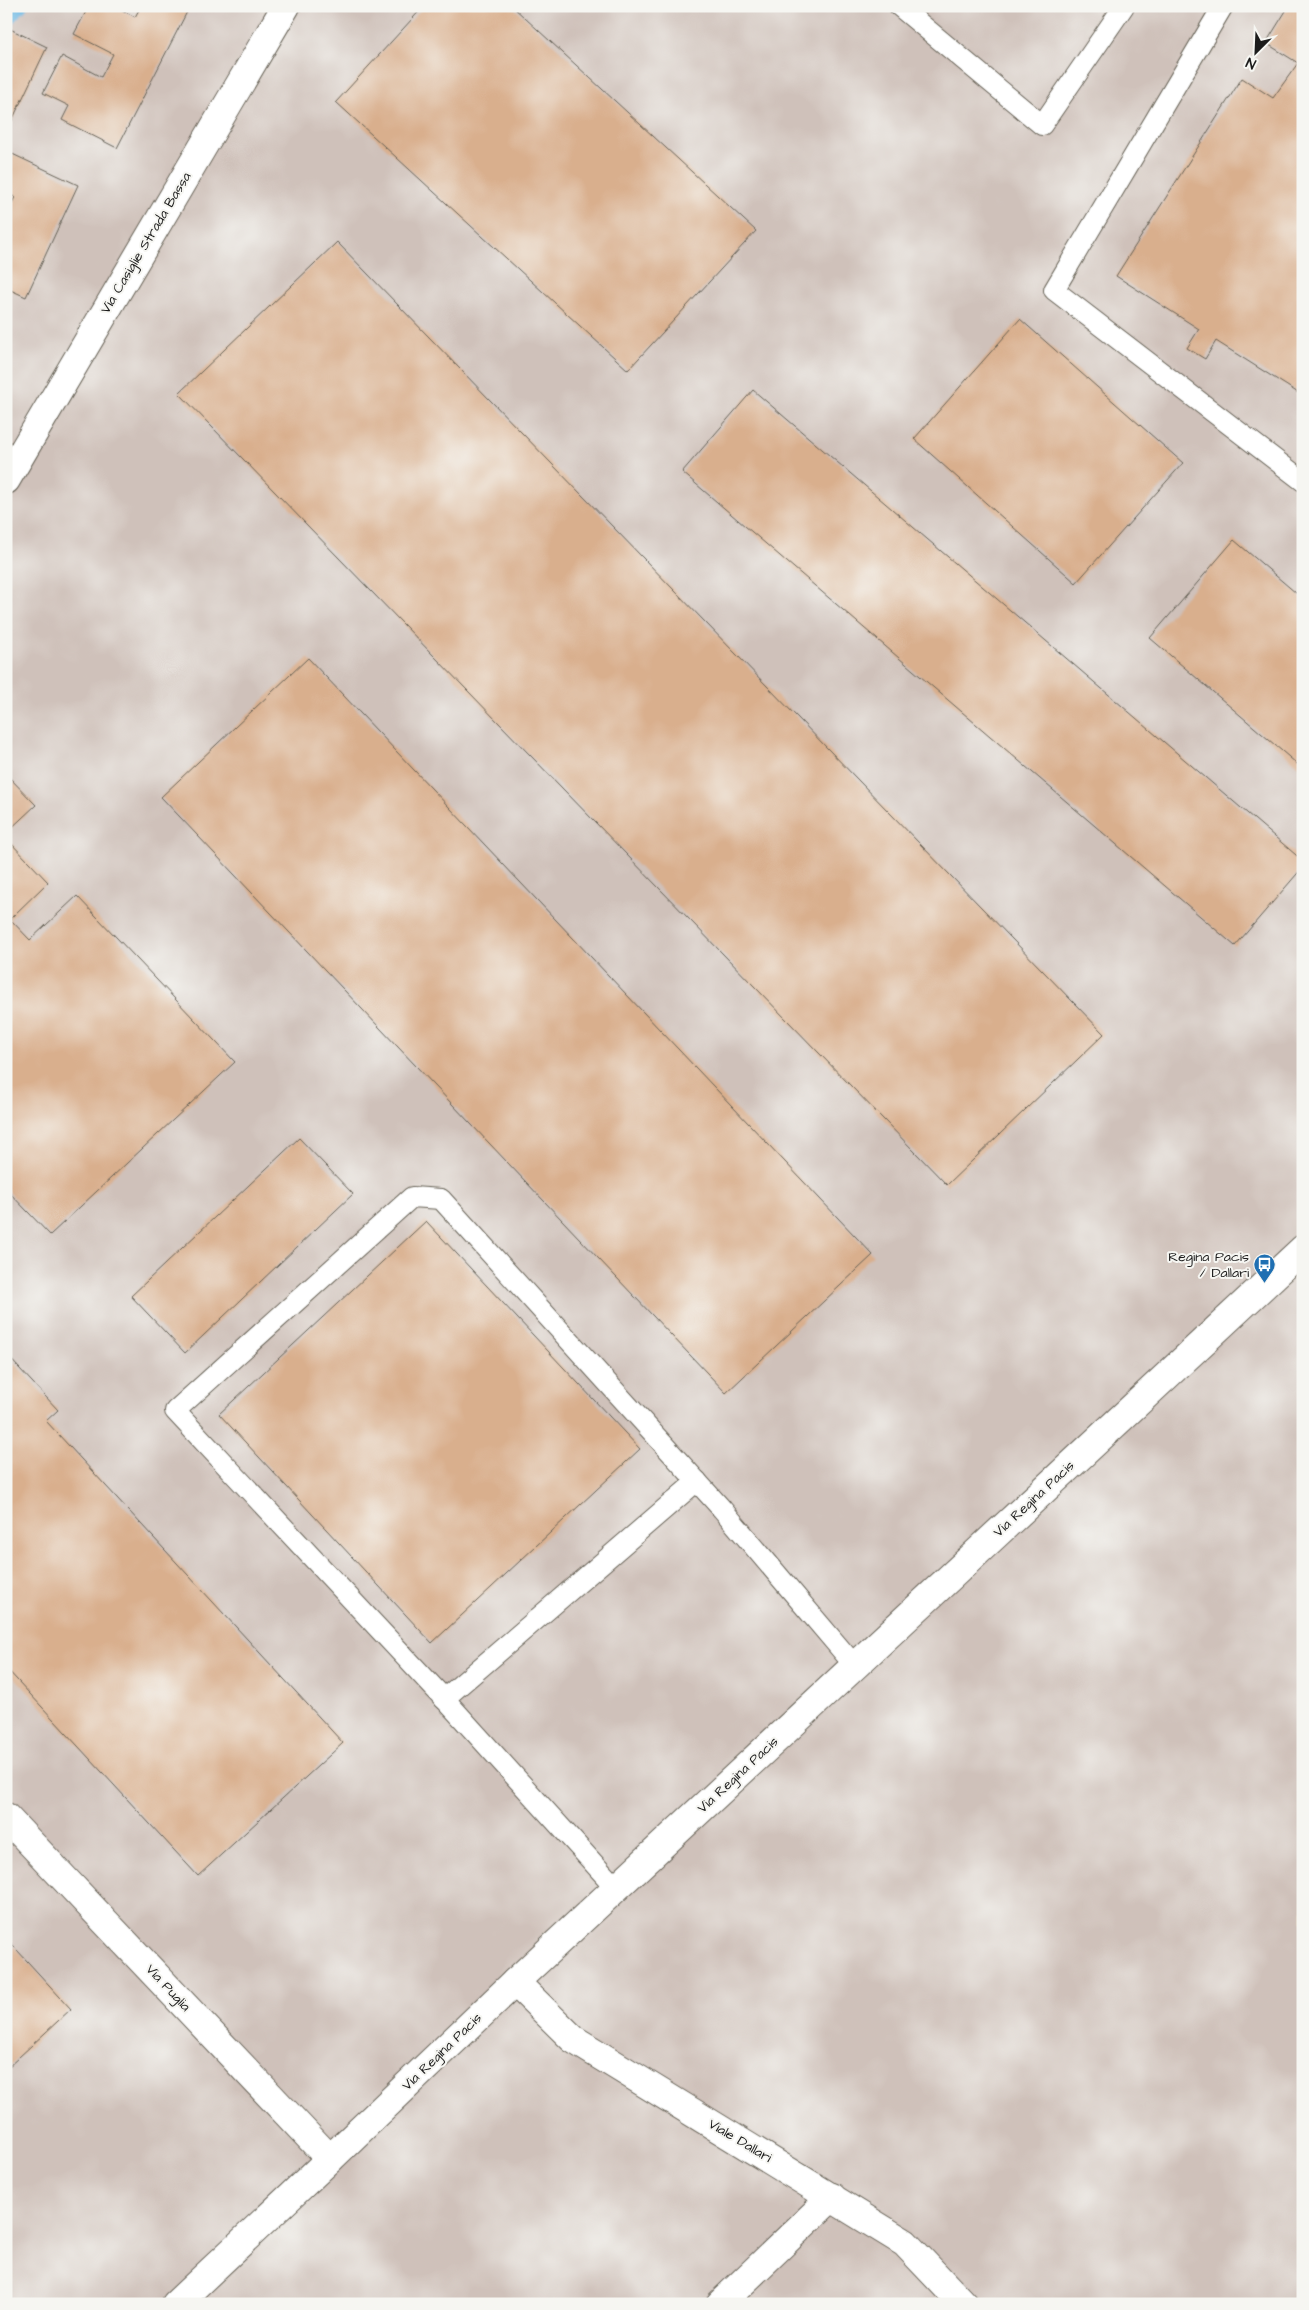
<svg xmlns="http://www.w3.org/2000/svg" width="1309" height="2310" viewBox="0 0 1309 2310" font-family="'Architects Daughter',sans-serif">
<style>
.industrial{fill:#cfc1ba}
.lines{fill:none;stroke-linecap:round;stroke-linejoin:round}
.stream{stroke:#6bb7e4;stroke-width:11}
.building{fill:#d9af8d}
.service-casing{stroke:#656054;stroke-width:22}
.minor-casing{stroke:#656054;stroke-width:30}
.tertiary-casing{stroke:#656054;stroke-width:30}
.service{stroke:#fff;stroke-width:20}
.minor{stroke:#fff;stroke-width:28}
.tertiary{stroke:#fff;stroke-width:28}
.labels{text-anchor:middle;dominant-baseline:central;stroke-width:4;stroke-linejoin:round;paint-order:stroke}
.street-label{font-size:14px;fill:#1c1c1c;stroke:#f6f6f2}
.poi-label{font-size:14px;fill:#1c1c1c;stroke:#f6f6f2;text-anchor:end}
</style>
<rect width="100%" height="100%" fill="#f6f6f2"/>
<filter id="ink" filterUnits="userSpaceOnUse"><feTurbulence type="fractalNoise" baseFrequency=".02" numOctaves="2"/><feDisplacementMap in="SourceGraphic" scale="10" xChannelSelector="R" yChannelSelector="G"/><feConvolveMatrix kernelMatrix="1 2 1 2 8 2 1 2 1" color-interpolation-filters="sRGB"/></filter>
<filter id="wash" filterUnits="userSpaceOnUse"><feTurbulence type="fractalNoise" baseFrequency=".0096" numOctaves="4" result="noise"/><feDisplacementMap in="SourceGraphic" scale="20" xChannelSelector="R" yChannelSelector="G"/><feGaussianBlur stdDeviation="1.12" result="paint"/><feColorMatrix in="noise" values="0 0 0 0 0 0 0 0 0 0 0 0 0 0 0 0 0 1.4 0 .05"/><feComposite in="paint" operator="in"/></filter>
<g filter="url(#wash)">
<rect width="100%" height="100%" fill="#eddebc"/>
<rect class="industrial" x="6" y="6" width="1297" height="2298"/>
<g class="lines">
<path class="stream" d="M6 22 22 6"/>
</g>
<g id="blocks">
<g class="building">
<path d="M89 6H115L135 17 141 6H190L117 148 62 120 69 106 43 93 62 56 101 77 113 54 74 34Z"/>
<path d="M424 6H512L756 231 628 370 336 102Z"/>
<path d="M1289 6H1303V396L1216 341 1205 359 1187 348 1199 329 1116 276 1242 78 1273 98 1298 63 1266 43Z"/>
<path d="M6 27 47 47 6 133Z"/>
<path d="M6 151 78 185 26 297 6 288V215L15 197 6 193Z"/>
<path d="M337 242 1104 1034 947 1185 179 393Z"/>
<path d="M1020 319 1183 463 1076 583 914 439Z"/>
<path d="M753 390 1303 861V867L1235 946 682 472Z"/>
<path d="M1234 540 1303 599V769L1150 638Z"/>
<path d="M308 658 873 1255 726 1393 161 797Z"/>
<path d="M6 774 36 805 6 833Z"/>
<path d="M9 841 48 882 10 919 30 940 77 896 235 1062 50 1235 6 1189V844Z"/>
<path d="M299 1138 353 1194 185 1353 131 1296Z"/>
<path d="M426 1221 640 1449 432 1643 219 1414Z"/>
<path d="M6 1354 58 1410 46 1421 343 1743 198 1876 6 1668Z"/>
<path d="M6 1938 71 2009 6 2069Z"/>
</g>
</g>
</g>
<g filter="url(#ink)">
<use href="#blocks" fill-opacity="0" stroke="#656054" stroke-width="1"/>
<g class="lines">
<defs>
<g id="service">
<path d="M899 6 1042 125 1124 6"/>
<path d="M1223 6 1054 290 1303 481"/>
<path d="M444 1699 697 1481"/>
<path d="M616 1888 450 1705 175 1411 412 1197 441 1199 722 1509 855 1666"/>
</g>
<g id="minor">
<path d="M6 480 286 6"/>
<path d="M6 1817 330 2159"/>
<path d="M515 1982 573 2039 905 2243 963 2304"/>
<path d="M720 2304 832 2197"/>
</g>
<path id="tertiary" d="M176 2304 330 2159 515 1982 1303 1249"/>
</defs>
<use href="#service" class="service-casing"/>
<use href="#minor" class="minor-casing"/>
<use href="#tertiary" class="tertiary-casing"/>
<use href="#service" class="service"/>
<use href="#minor" class="minor"/>
<use href="#tertiary" class="tertiary"/>
</g>
</g>
<defs>
<symbol id="bus-pin" viewBox="-11 -11 22 30"><path d="M0 17L-7.5 6A9.5 9.5 0 1 1 7.5 6Z" fill="#1f6fb2" stroke="#f6f6f2"/><path d="M-5-6H5V4H4V6H2V4H-2V6H-4V4H-5ZM-3.5-4V0h7V-4ZM-3.5 1.2v1.5H-2V1.2ZM2 1.2v1.5H3.5V1.2Z" fill="#fff"/></symbol>
</defs>
<g fill-rule="evenodd">
<use href="#bus-pin" x="1252" y="1252" width="25" height="34"/>
</g>
<g class="labels">
<g class="street-label">
<text transform="translate(146 243) rotate(-59)">Via Casiglie Strada Bassa</text>
<text transform="translate(1034 1499) rotate(-43)">Via Regina Pacis</text>
<text transform="translate(738 1775) rotate(-43)">Via Regina Pacis</text>
<text transform="translate(168 1988) rotate(47)">Via Puglia</text>
<text transform="translate(442 2052) rotate(-44)">Via Regina Pacis</text>
<text transform="translate(740 2141) rotate(31)">Viale Dallari</text>
</g>
<g class="poi-label">
<text x="1249" y="1257">Regina Pacis<tspan x="1249" dy="16">/ Dallari</tspan></text>
</g>
</g>
<rect width="1309" height="2310" fill="none" stroke="#f6f6f2" stroke-width="25"/>
<g transform="translate(1256 52) rotate(204)" stroke="#f6f6f2" stroke-width="4" paint-order="stroke">
<path d="M0-4L9 19L0 12L-9 19Z" fill="#1c1c1c"/>
<text y="-8" font-size="14" font-weight="bold" text-anchor="middle" fill="#1c1c1c">N</text>
</g>
</svg>
